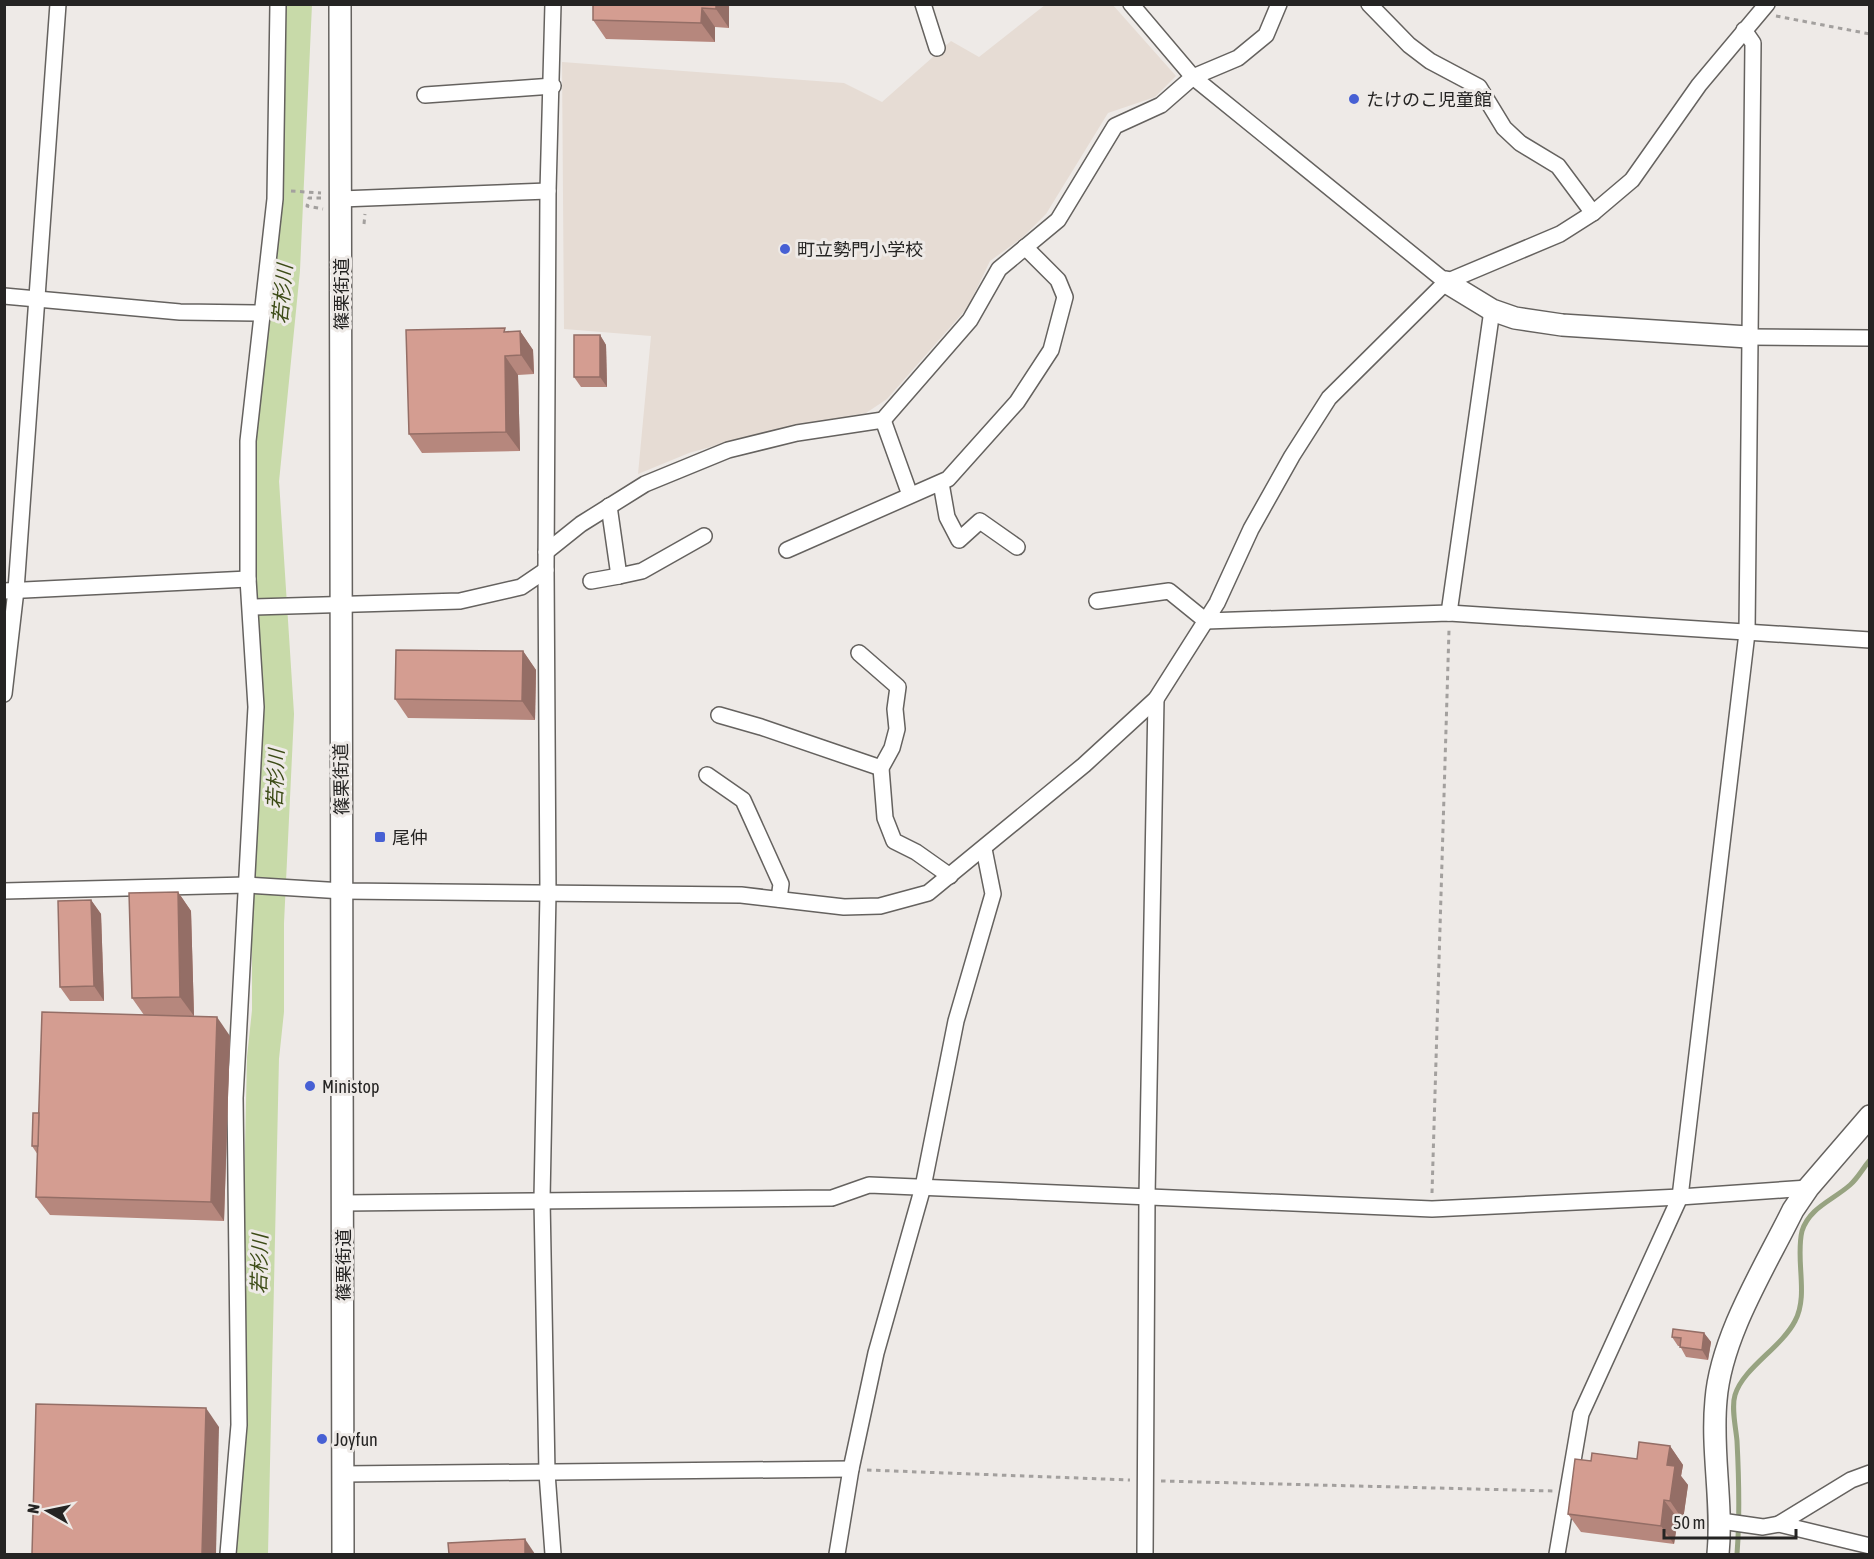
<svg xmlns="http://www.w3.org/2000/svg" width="1874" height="1559" viewBox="0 0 1874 1559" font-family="'Asap Condensed','Noto Sans JP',sans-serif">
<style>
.built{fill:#e6dcd4}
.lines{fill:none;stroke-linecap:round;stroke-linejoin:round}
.stream{stroke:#97a381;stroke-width:5}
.river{stroke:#c8daa9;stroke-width:32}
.street-casing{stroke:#65625f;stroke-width:18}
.secondary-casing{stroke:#65625f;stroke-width:24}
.path{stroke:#a3a09e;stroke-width:3;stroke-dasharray:4.5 4.5;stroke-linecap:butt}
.street{stroke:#fff;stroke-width:15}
.secondary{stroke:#fff;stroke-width:21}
.wall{fill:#b6877d}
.shaded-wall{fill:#946e66}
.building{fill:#d49d91;stroke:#946e66;stroke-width:1.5}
.poi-dot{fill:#4760d4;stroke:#eeeae7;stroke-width:2}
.labels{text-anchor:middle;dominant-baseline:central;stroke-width:6;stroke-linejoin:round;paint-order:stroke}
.poi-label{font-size:18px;fill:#252423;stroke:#eeeae7;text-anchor:start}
.street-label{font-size:18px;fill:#252423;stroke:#eeeae7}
.water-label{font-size:20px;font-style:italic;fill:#3c4b16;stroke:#eeeae7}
</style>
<rect width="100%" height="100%" fill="#eeeae7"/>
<path class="built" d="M1112 4 1176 76 1155 97 1108 113 1046 214 1023 237 990 261 968 307 887 399 866 413 760 433 689 453 638 474 651 336 564 329 562 62 844 83 882 102 951 41 979 57 1045 5Z"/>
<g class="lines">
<path class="stream" d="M1737 1554C1740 1516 1739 1479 1737 1441 1736 1428 1731 1408 1735 1395 1743 1368 1781 1348 1795 1321 1809 1295 1795 1260 1802 1231 1809 1208 1833 1200 1850 1185 1858 1178 1863 1168 1870 1160"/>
<path class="river" d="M252 1554 263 1058 268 1011V923L278 714 263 481 284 270 296 4"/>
<defs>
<g id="street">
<path d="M923 4 937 48"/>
<path d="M1131 4 1193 77 1446 282"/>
<path d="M1369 4 1409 45 1430 61 1479 87 1504 128 1520 143 1558 166 1593 213"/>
<path d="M425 95 553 86"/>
<path d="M341 199 548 191"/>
<path d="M4 296 180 312 263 313"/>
<path d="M1748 337 1870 338"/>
<path d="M883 420 910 495"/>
<path d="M941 483 947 517 959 540 980 521 1017 547"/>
<path d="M609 506 619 576 642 571 704 536"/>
<path d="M787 550 948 479 1017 402 1051 350 1065 297 1058 280 1025 247"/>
<path d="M546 552 581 524 645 484 728 450 797 433 883 420 970 320 999 269 1058 220 1115 126 1161 105 1193 77 1238 58 1266 35 1279 4"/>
<path d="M591 581 619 576"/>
<path d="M4 591 248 579"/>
<path d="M1097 601 1169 591 1206 621 1449 613 1870 640"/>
<path d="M251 607 460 601 521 587 546 570"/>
<path d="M1449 613 1492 310"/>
<path d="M859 653 898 687 895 709 897 729 892 748 881 768 885 818 894 841 916 852 950 876"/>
<path d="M4 694 16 590 58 4"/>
<path d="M719 715 761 727 881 768"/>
<path d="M707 775 743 800 781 884 779 899"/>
<path d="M4 891 247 885 343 891 741 895 844 907 880 906 928 893 1084 765 1156 699 1217 603 1251 529 1292 456 1329 398 1446 282 1560 234 1593 213 1632 180 1699 85 1767 4"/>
<path d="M343 1203 832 1198 869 1185 1432 1209 1680 1197 1808 1188"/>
<path d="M343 1474 851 1469"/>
<path d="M1721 1521 1763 1527 1779 1524 1851 1480 1870 1473"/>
<path d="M1779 1524 1870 1546"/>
<path d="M228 1554 239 1425 235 1098 256 707 248 579V441L275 199 278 4"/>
<path d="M553 1554 547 1473 542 1199 548 893 546 570 548 191 553 4"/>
<path d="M837 1554 851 1469 876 1353 923 1187 956 1021 993 894 984 849"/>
<path d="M1145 1554 1147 1197 1156 699"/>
<path d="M1557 1554 1581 1414 1680 1197 1747 633 1753 43 1744 30"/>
</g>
<g id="secondary">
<path d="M340 4 343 1554"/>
<path d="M1446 282 1492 310 1515 318 1562 325 1748 337"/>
<path d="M1718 1554C1723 1502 1711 1451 1716 1400 1721 1336 1765 1267 1793 1210L1808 1188 1870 1116"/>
</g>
</defs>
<use href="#street" class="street-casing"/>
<use href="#secondary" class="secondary-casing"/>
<g class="path">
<path d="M1776 16 1870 34"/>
<path d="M291 191 321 193"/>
<path d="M321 198H309L307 206 323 209"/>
<path d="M364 224 365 214"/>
<path d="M1432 1193 1449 630"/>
<path d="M867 1470 1130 1480"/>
<path d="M1161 1481 1553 1491"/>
</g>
<use href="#street" class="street"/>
<use href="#secondary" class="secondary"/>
</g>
<g class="wall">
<path d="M593 4H729V28L715 27V42L606 39 593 20Z"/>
<path d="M520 331 533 350 534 374 518 375 520 451 422 453 409 434 507 332Z"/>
<path d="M600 335 606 345 607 387H581L574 377Z"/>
<path d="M523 651 536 670 535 720 408 718 395 699Z"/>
<path d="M178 892 191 911 194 1016H180L230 1036 224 1221 50 1215 36 1197 38 1155 32 1146 39 1113 144 1015 132 998Z"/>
<path d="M91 900 101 914 104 1001H70L60 987Z"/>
<path d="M1704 1333 1711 1342 1708 1360 1686 1357 1680 1346H1678L1672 1337Z"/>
<path d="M1670 1446 1683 1465 1681 1476 1688 1485 1683 1520 1678 1519 1674 1544 1581 1532 1568 1514 1591 1461 1637 1459Z"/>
</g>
<g class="shaded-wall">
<path d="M716 4H729V28L716 9Z"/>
<path d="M702 8 715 27V42L701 23Z"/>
<path d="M520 331 533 350 534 374 521 355Z"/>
<path d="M600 335 606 345 607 387 600 377Z"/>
<path d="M505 356 518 375 520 451 506 432Z"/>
<path d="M523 651 536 670 535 720 522 701Z"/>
<path d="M178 892 191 911 194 1016 180 997Z"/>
<path d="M91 900 101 914 104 1001 94 986Z"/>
<path d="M217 1017 230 1036 224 1221 211 1202Z"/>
<path d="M1704 1333 1711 1342 1708 1360 1702 1350Z"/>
<path d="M206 1408 219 1427 216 1554H202Z"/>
<path d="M1670 1446 1683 1465 1681 1476 1688 1485 1683 1520 1670 1501 1667 1465Z"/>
<path d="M1664 1500 1678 1519 1674 1544 1661 1526Z"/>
<path d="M525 1539 535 1554H525Z"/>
</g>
<g class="building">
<path d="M593 4H716V9L702 8 701 23 593 20Z"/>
<path d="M505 328 504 332 520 331 521 355 505 356 506 432 409 434 406 330Z"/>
<rect x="574" y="335" width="26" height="42"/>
<path d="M396 650 523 651 522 701 395 699Z"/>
<path d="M178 892 180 997 132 998 129 893Z"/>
<path d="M91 900 94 986 60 987 58 901Z"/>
<path d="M42 1012 217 1017 211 1202 36 1197Z"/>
<path d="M33 1113H39L38 1146H32Z"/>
<path d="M1673 1329 1704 1333 1702 1350 1680 1347 1681 1338 1672 1337Z"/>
<path d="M36 1404 206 1408 202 1554H32Z"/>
<path d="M1639 1442 1670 1446 1667 1465 1675 1466 1670 1501 1664 1500 1661 1526 1568 1514 1575 1459 1591 1461 1592 1453 1637 1459Z"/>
<path d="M525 1539V1554H449L448 1543Z"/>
</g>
<g class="poi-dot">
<circle cx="1354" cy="99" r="6"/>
<circle cx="785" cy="249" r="6"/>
<rect x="374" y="831" width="12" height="12" rx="3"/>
<circle cx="310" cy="1086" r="6"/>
<circle cx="322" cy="1439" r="6"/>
</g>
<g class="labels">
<g class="poi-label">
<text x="1366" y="99">たけのこ児童館</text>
<text x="797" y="249">町立勢門小学校</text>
<text x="392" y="837">尾仲</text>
<text x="322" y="1086">Ministop</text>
<text x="334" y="1439">Joyfun</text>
</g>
<g class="street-label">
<text transform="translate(341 294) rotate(-90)">篠栗街道</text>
<text transform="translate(341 779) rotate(-91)">篠栗街道</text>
<text transform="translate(343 1265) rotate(-90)">篠栗街道</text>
</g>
<g class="water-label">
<text transform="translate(282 294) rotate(-85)">若杉川</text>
<text transform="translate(275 779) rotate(-88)">若杉川</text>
<text transform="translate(259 1264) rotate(-89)">若杉川</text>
</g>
</g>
<rect width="1874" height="1559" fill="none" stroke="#252423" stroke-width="12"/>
<g transform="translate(48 1511) rotate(279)" stroke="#eeeae7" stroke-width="4.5" paint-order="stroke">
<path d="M0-4.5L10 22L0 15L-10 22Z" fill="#252423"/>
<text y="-9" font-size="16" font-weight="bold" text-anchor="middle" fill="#252423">N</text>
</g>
<path d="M1664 1529v9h132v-9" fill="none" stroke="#252423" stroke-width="3"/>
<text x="1673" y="1529" font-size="18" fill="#252423" stroke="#eeeae7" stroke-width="4.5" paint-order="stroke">50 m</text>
</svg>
